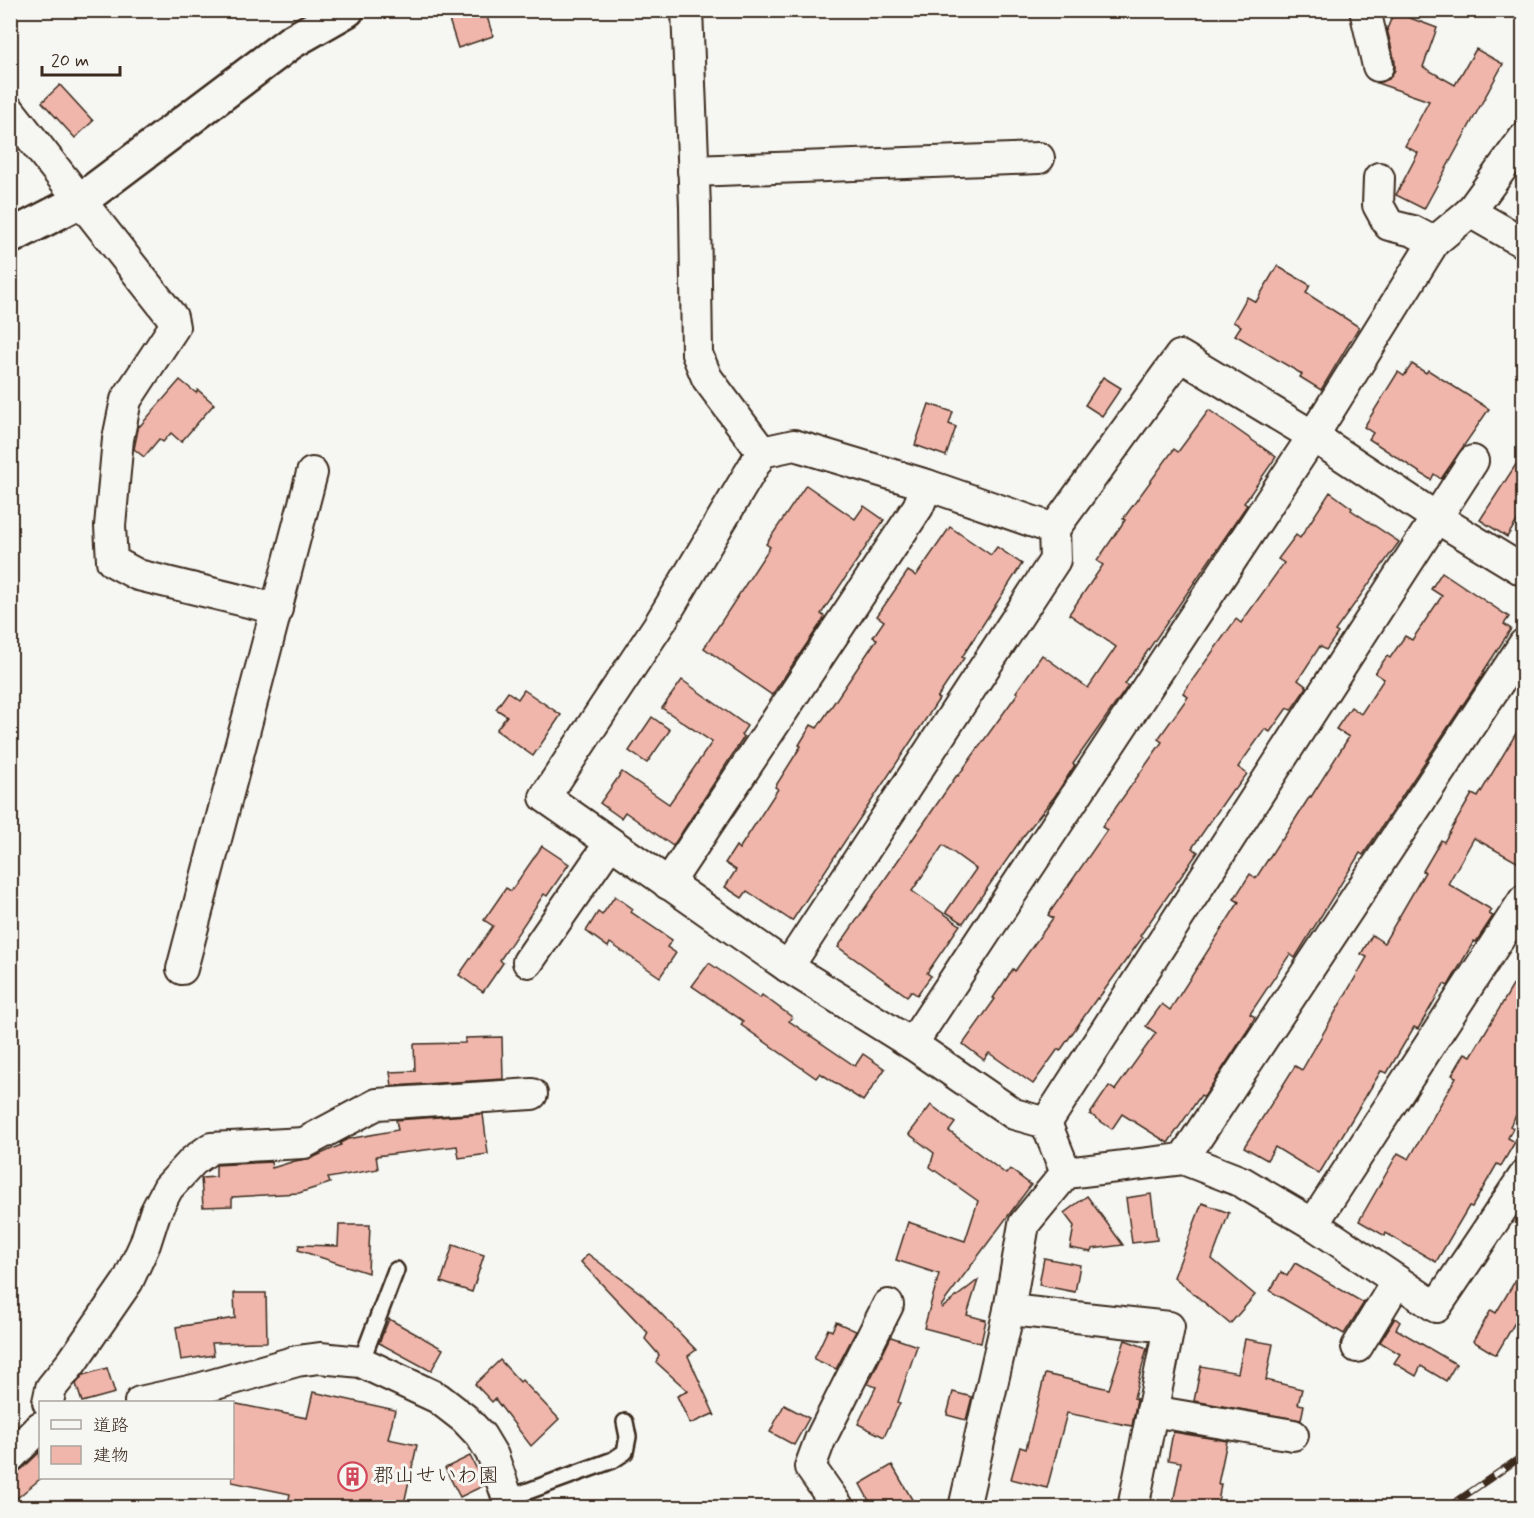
<svg xmlns="http://www.w3.org/2000/svg" width="1534" height="1518" viewBox="0 0 1534 1518" font-family="Mynerve,'Klee One',sans-serif">
<style>
.building{fill:#f0b6ab;stroke:#3b2a1e;stroke-width:1.5}
.lines{fill:none;stroke-linecap:round;stroke-linejoin:round}
.lane-casing{stroke:#3b2a1e;stroke-width:20}
.street-casing{stroke:#3b2a1e;stroke-width:34}
.secondary-casing{stroke:#3b2a1e;stroke-width:38}
.lane{stroke:#f6f6f2;stroke-width:15}
.street{stroke:#f6f6f2;stroke-width:30}
.secondary{stroke:#f6f6f2;stroke-width:33}
.rail-casing{stroke:#3b2a1e;stroke-width:7}
.rail{stroke:#f6f6f2;stroke-width:4.5;stroke-dasharray:14;stroke-linecap:butt}
.labels{text-anchor:middle;dominant-baseline:central;stroke-width:6;stroke-linejoin:round;paint-order:stroke}
.poi-label{font-size:21px;fill:#3b2a1e;stroke:#f6f6f2;text-anchor:start}
</style>
<rect width="100%" height="100%" fill="#f6f6f2"/>
<filter id="ink" filterUnits="userSpaceOnUse"><feTurbulence type="fractalNoise" baseFrequency=".0167" numOctaves="2"/><feDisplacementMap in="SourceGraphic" scale="12" xChannelSelector="R" yChannelSelector="G"/><feConvolveMatrix kernelMatrix="1 2 1 2 8 2 1 2 1" color-interpolation-filters="sRGB"/></filter>
<g filter="url(#ink)">
<g class="building">
<path d="M446 10H485L493 36 458 48Z"/>
<path d="M1394 12 1437 28 1423 67 1455 85 1476 49 1503 64 1424 209 1396 195 1418 153 1405 146 1429 101 1377 83 1389 79 1395 70V62L1387 29Z"/>
<path d="M60 85 93 121 75 138 42 102Z"/>
<path d="M1277 266 1310 285 1306 293 1359 327 1321 390 1300 377 1302 374 1235 335 1241 326 1233 322 1247 297 1256 302Z"/>
<path d="M1412 364 1426 373 1428 370 1489 409 1441 479 1434 474 1431 480 1369 439 1373 433 1364 427 1398 372 1404 376Z"/>
<path d="M1103 377 1121 388 1102 416 1085 405Z"/>
<path d="M180 380 196 393 198 390 214 404 181 442 171 433 163 442 159 439 144 457 134 449 139 425 140 426Z"/>
<path d="M929 404 953 412 949 424 956 427 946 456 915 445Z"/>
<path d="M1209 410 1276 457 1244 503 1247 505 1228 533 1125 684 1128 686 1073 764 1075 765 1055 796 1022 838 963 923 946 912 976 869 943 845 912 891 960 925 927 973 931 976 917 995 911 991 907 996 838 947 957 775 958 776 1018 693 1016 692 1042 655 1088 688 1116 647 1069 614 1103 565 1097 561 1125 520 1123 519 1174 449 1178 452Z"/>
<path d="M1524 452V510L1507 537 1480 520Z"/>
<path d="M806 485 855 519 864 506 884 520 821 614 825 617 772 695 704 648 770 547 766 544Z"/>
<path d="M1330 492 1352 508 1351 510 1399 542 1335 631 1338 633 1326 650 1320 646 1298 680 1307 687 1298 700 1291 710 1287 708 1270 732 1265 729 1238 767 1247 774 1235 790 1233 789 1192 848 1198 852 1140 936 1142 938 1098 999 1097 998 1060 1051 1058 1049 1033 1084 989 1053 984 1060 963 1044 995 999 993 998 1013 969 1015 971 1053 918 1048 915 1107 830 1102 827 1162 742 1158 739 1188 697 1183 693 1236 619 1241 623 1284 563 1278 559 1296 535 1300 538Z"/>
<path d="M950 527 991 555 997 547 1022 564 962 657 964 658 937 698 939 699 792 921 747 891 742 898 725 887 736 870 725 863 736 846 739 849 778 789 775 787 801 746 799 745 811 725 817 728 877 639 873 637 884 621 877 616 908 571 916 576Z"/>
<path d="M1442 572 1509 617 1504 624 1511 629 1483 672 1484 673 1363 855 1360 853 1295 958 1290 954 1250 1014 1255 1017 1249 1028 1204 1097 1201 1095 1168 1143 1122 1114 1112 1129 1090 1114 1109 1086 1115 1090 1156 1033 1146 1026 1162 1004 1170 1010 1239 902 1234 899 1250 874 1256 878 1281 839 1282 840 1310 796 1311 797 1349 737 1336 729 1351 707 1361 714 1384 679 1375 673 1387 656 1390 658 1405 636 1412 640 1442 596 1431 589Z"/>
<path d="M682 680 747 726 741 735 744 737 673 846 625 812 621 818 600 803 622 772 669 804 712 742 662 708Z"/>
<path d="M524 690 561 715 533 756 496 730 507 716 496 709 508 692 518 699Z"/>
<path d="M652 717 670 730 647 763 629 751Z"/>
<path d="M1524 720V866L1474 838 1448 884 1492 910 1489 914 1493 916 1476 942 1474 941 1448 986 1444 984 1418 1029 1414 1027 1387 1073 1381 1071 1319 1174 1275 1147 1267 1160 1244 1147 1295 1066 1302 1070 1367 957 1361 954 1372 935 1384 943 1425 872 1423 871 1441 840 1444 842 1472 794 1478 797Z"/>
<path d="M542 846 569 864 547 896 544 894 500 960 503 963 483 992 459 975 493 926 484 920 506 888 511 891Z"/>
<path d="M615 896 633 909 631 912 672 940 667 947 676 953 660 977 610 943 608 947 586 931 598 912 602 915Z"/>
<path d="M709 963 760 998 762 995 792 1017 789 1021 855 1066 863 1054 885 1069 863 1101 820 1073 816 1078 741 1025 743 1021 692 986Z"/>
<path d="M1524 967V1101L1510 1126 1513 1128 1508 1138 1515 1142 1501 1166 1497 1164 1472 1207 1469 1206 1436 1262 1386 1233 1385 1236 1359 1221 1398 1153 1409 1159 1456 1077 1452 1075 1465 1053 1471 1056Z"/>
<path d="M502 1037 503 1079 392 1086 390 1072 415 1071 414 1044 465 1043V1038Z"/>
<path d="M931 1105 955 1123 949 1131 1006 1174 1010 1169 1031 1185 941 1306 942 1308 978 1280 967 1315 986 1320 981 1343 924 1328 939 1274 896 1260 908 1222 965 1241 978 1201 930 1167 934 1153 909 1134Z"/>
<path d="M483 1114 488 1154 459 1158 457 1146 376 1156 378 1169 328 1178 330 1183 299 1193 232 1197V1206L203 1207 201 1178 216 1177V1165L271 1162 272 1168 295 1161 312 1158 341 1145 340 1143 348 1139 398 1130 396 1120Z"/>
<path d="M1151 1194 1157 1240 1132 1243 1126 1198Z"/>
<path d="M1087 1196 1123 1245 1092 1249 1091 1252 1070 1248 1074 1226 1064 1213Z"/>
<path d="M1202 1203 1229 1213 1212 1259 1255 1295 1230 1324 1174 1277Z"/>
<path d="M339 1225H370L368 1273 298 1250 299 1245 338 1246Z"/>
<path d="M453 1245 484 1255 472 1292 441 1282Z"/>
<path d="M588 1254 643 1295 696 1350 688 1356 715 1416 713 1414 690 1424 677 1396 688 1391 656 1362 659 1355 645 1339 648 1333 581 1262Z"/>
<path d="M1044 1258 1080 1265 1075 1292 1039 1285Z"/>
<path d="M1295 1263 1362 1302 1365 1301 1344 1334 1270 1291 1281 1272 1287 1276Z"/>
<path d="M1524 1266V1307L1496 1355 1473 1341 1491 1310 1496 1313Z"/>
<path d="M234 1293H266L267 1342 212 1343 214 1355 181 1360 176 1327 235 1318Z"/>
<path d="M1395 1318 1400 1322 1396 1329 1456 1364 1446 1381 1421 1366 1416 1376 1394 1363 1400 1354 1380 1342Z"/>
<path d="M389 1319 443 1349 431 1371 379 1343Z"/>
<path d="M836 1322 856 1331 836 1369 814 1359 828 1329 832 1331Z"/>
<path d="M891 1337 917 1346 898 1402 900 1403 884 1437 858 1424 876 1387 868 1384Z"/>
<path d="M1245 1339 1273 1344 1266 1380 1302 1389 1298 1404 1304 1405 1301 1420 1194 1401 1201 1366 1238 1373Z"/>
<path d="M1125 1340 1147 1348 1134 1398 1137 1399 1132 1426 1067 1413 1047 1488 1011 1479 1020 1447 1026 1449 1045 1374 1109 1389Z"/>
<path d="M500 1360 520 1382 522 1380 559 1419 531 1446 495 1399 492 1402 475 1384Z"/>
<path d="M107 1368 115 1393 82 1402 76 1384 83 1375Z"/>
<path d="M313 1392 395 1410 388 1439 417 1445 403 1508H287L290 1494 232 1482V1403L307 1418Z"/>
<path d="M953 1392 972 1397 966 1420 947 1415Z"/>
<path d="M784 1405 809 1418 794 1445 770 1432Z"/>
<path d="M1173 1432 1227 1441 1218 1484H1221L1217 1508H1172L1181 1462 1168 1460Z"/>
<path d="M40 1452V1479L10 1504V1476L22 1469Z"/>
<path d="M470 1456 485 1485 460 1497 445 1468Z"/>
<path d="M892 1465 917 1508H873L860 1484Z"/>
</g>
<g class="lines">
<defs>
<g id="lane">
<path d="M361 1362 396 1270"/>
<path d="M509 1498 613 1460 625 1452 628 1437 625 1422"/>
</g>
<g id="street">
<path d="M687 10 695 207 697 354 707 378 762 452"/>
<path d="M1365 10 1378 66"/>
<path d="M10 111 172 317 174 327 126 400 118 439 110 526 112 561 138 575 277 609"/>
<path d="M693 171 1039 158"/>
<path d="M1379 178 1378 205 1389 225 1413 231 1434 242"/>
<path d="M1470 212 1524 138"/>
<path d="M1524 571 1437 518 1313 436 1180 356 1054 529 927 485 794 445 762 452 660 623 545 797 788 967 912 1044 1014 1114 1046 1123 1066 1173 1183 1159 1242 1182 1313 1224 1436 1307 1524 1176"/>
<path d="M668 884 918 507 927 485"/>
<path d="M528 962 610 843"/>
<path d="M788 967 1055 560 1054 529"/>
<path d="M182 969 312 473"/>
<path d="M912 1044 1313 436 1434 242 1470 212 1524 243"/>
<path d="M1046 1123 1473 461"/>
<path d="M1183 1159 1524 644"/>
<path d="M1313 1224 1524 900"/>
<path d="M1009 1310 1169 1327 1133 1508"/>
<path d="M1357 1347 1397 1281"/>
<path d="M48 1402 51 1388 72 1362 128 1281 145 1244 155 1213 168 1188 193 1161 211 1148 304 1143 377 1104 532 1094"/>
<path d="M140 1402 198 1389 297 1361 320 1358 361 1362 438 1398 465 1419 481 1436 493 1456 511 1508"/>
<path d="M1152 1411 1293 1435"/>
<path d="M10 1457 40 1427"/>
<path d="M839 1508 810 1467 820 1440 888 1305"/>
<path d="M964 1508 1009 1310 1024 1224 1066 1173"/>
</g>
<path id="secondary" d="M10 237 80 201 291 42 347 10"/>
</defs>
<use href="#lane" class="lane-casing"/>
<use href="#street" class="street-casing"/>
<use href="#secondary" class="secondary-casing"/>
<use href="#lane" class="lane"/>
<use href="#street" class="street"/>
<use href="#secondary" class="secondary"/>
<defs>
<path id="rail" d="M1447 1508 1524 1455"/>
</defs>
<use href="#rail" class="rail-casing"/>
<use href="#rail" class="rail"/>
</g>
</g>
<defs>
<symbol id="building-ring" viewBox="-11 -11 22 22"><circle r="9.5" fill="#f6f6f2" stroke="#d1495b" stroke-width="1.5"/><path d="M-4-6H4V6H1V3H-1V6H-4ZM-2.5-4.3h1.7v1.8h-1.7ZM.8-4.3h1.7v1.8H.8ZM-2.5-1h1.7V.8h-1.7ZM.8-1h1.7V.8H.8Z" fill="#d1495b"/></symbol>
</defs>
<g fill-rule="evenodd">
<use href="#building-ring" x="336" y="1460" width="33" height="33"/>
</g>
<g class="labels">
<g class="poi-label">
<text x="373" y="1476">郡山せいわ園</text>
</g>
</g>
<rect width="1534" height="1518" fill="none" stroke="#f6f6f2" stroke-width="36"/>
<rect x="18" y="18" width="1498" height="1482" fill="none" stroke="#3b2a1e" stroke-width="2" filter="url(#ink)"/>
<rect x="39" y="1401" width="195" height="78" fill="#f6f6f2" stroke="#aba49d" stroke-width="1.5"/>
<rect x="51" y="1420" width="30" height="9" fill="#f6f6f2" stroke="#aba49d" stroke-width="1.5"/>
<text x="93" y="1431" font-size="18" fill="#3b2a1e">道路</text>
<rect x="51" y="1446" width="30" height="18" fill="#f0b6ab" stroke="#aba49d" stroke-width="1.5"/>
<text x="93" y="1461" font-size="18" fill="#3b2a1e">建物</text>
<path d="M42 66v9h78v-9" fill="none" stroke="#3b2a1e" stroke-width="3"/>
<text x="51" y="66" font-size="18" fill="#3b2a1e" stroke="#f6f6f2" stroke-width="4.5" paint-order="stroke">20 m</text>
</svg>
